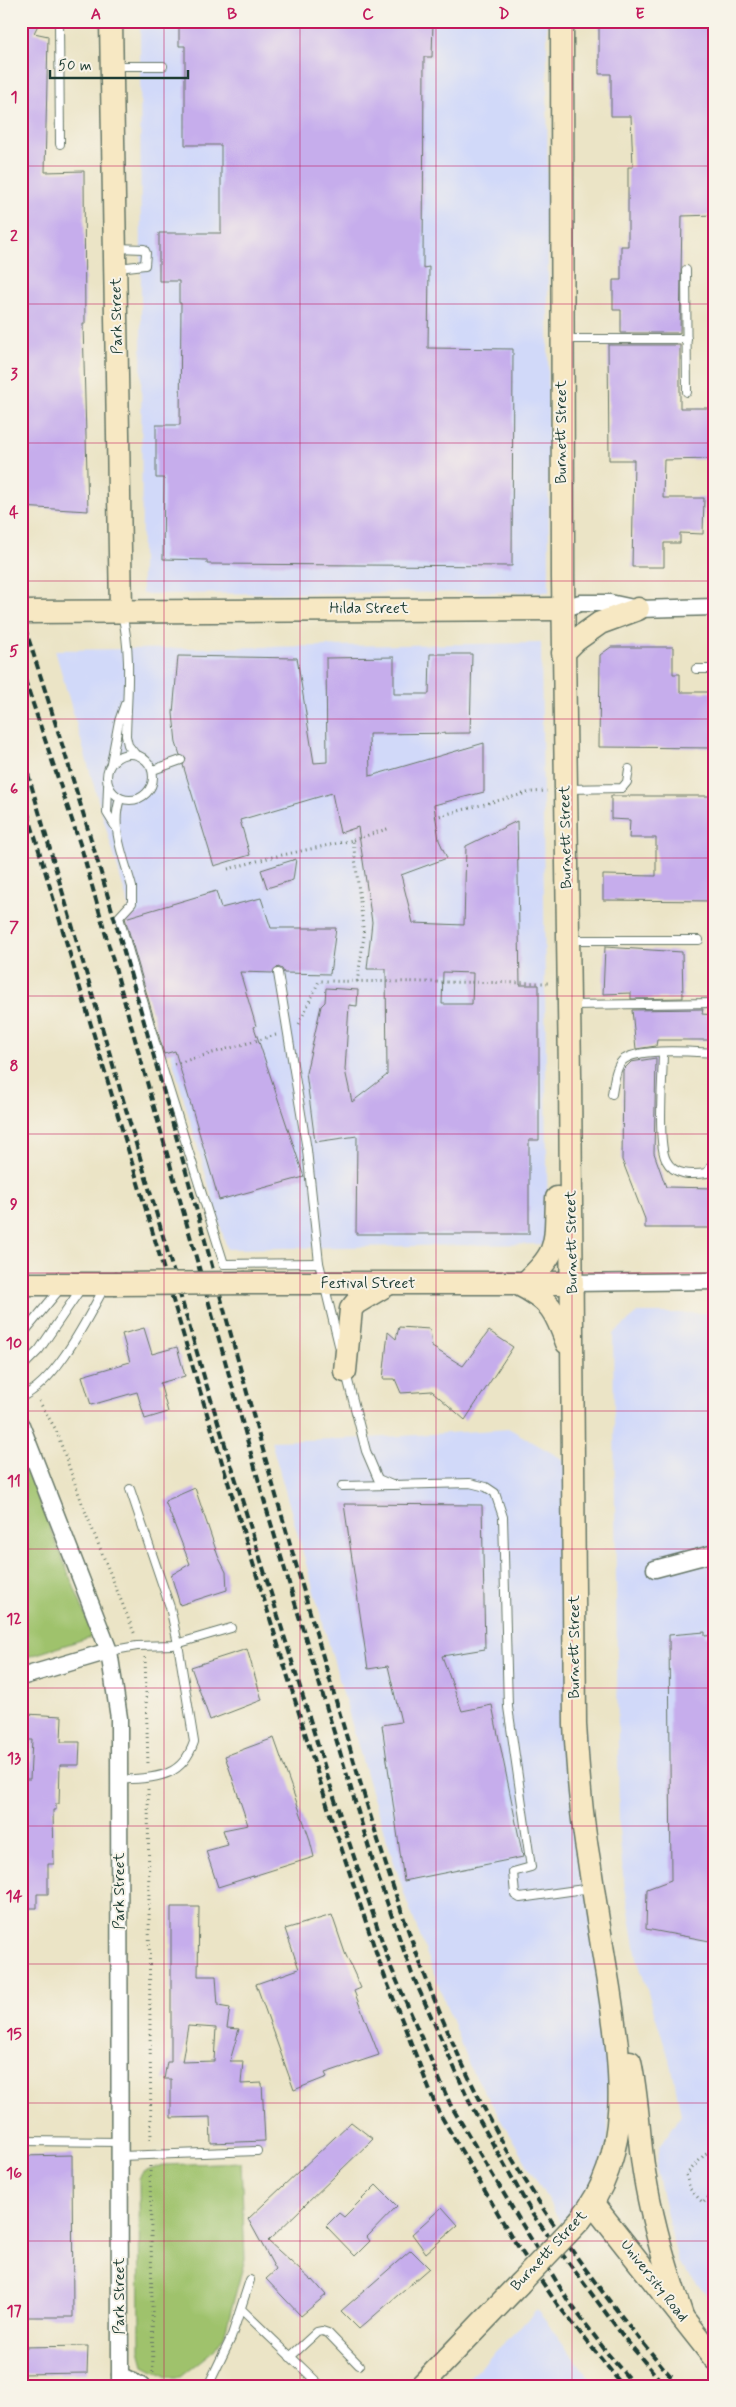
<svg xmlns="http://www.w3.org/2000/svg" width="736" height="2407" viewBox="0 0 736 2407" font-family="Mynerve,sans-serif">
<style>
.built{fill:#d1d9f9}
.green{fill:#9fc26c;stroke:#5f8050}
.building{fill:#c6adec;fill-rule:evenodd}
.lines{fill:none;stroke-linecap:round;stroke-linejoin:round}
.lane-casing{stroke:#667767;stroke-width:10}
.street-casing{stroke:#667767;stroke-width:19}
.secondary-casing{stroke:#667767;stroke-width:25}
.path{stroke:#667767;stroke-width:3;stroke-dasharray:1 4;stroke-linecap:butt}
.lane{stroke:#fff;stroke-width:8}
.street{stroke:#fff;stroke-width:16}
.secondary{stroke:#f7e8c3;stroke-width:22}
.rail{stroke:#1f3d34;stroke-width:4;stroke-dasharray:8 4;stroke-linecap:butt}
.secondary-bridge-casing{stroke:#667767;stroke-width:25;stroke-linecap:butt}
.secondary-bridge{stroke:#f7e8c3;stroke-width:22}
.grid{fill:none;stroke:#c2185b;stroke-width:1;stroke-opacity:0.55}
.labels{text-anchor:middle;dominant-baseline:central;stroke-width:4;stroke-linejoin:round;paint-order:stroke}
.street-label{font-size:15px;fill:#1f3d34;stroke:#f7f3e8}
.neatline{fill:none;stroke:#c2185b;stroke-width:2}
.grid-label{font-size:16px;text-anchor:middle;font-weight:bold;fill:#c2185b}
</style>
<rect width="100%" height="100%" fill="#f7f3e8"/>
<filter id="ink" filterUnits="userSpaceOnUse"><feTurbulence type="fractalNoise" baseFrequency=".02" numOctaves="2"/><feDisplacementMap in="SourceGraphic" scale="10" xChannelSelector="R" yChannelSelector="G"/><feConvolveMatrix kernelMatrix="1 2 1 2 8 2 1 2 1" color-interpolation-filters="sRGB"/></filter>
<filter id="wash" filterUnits="userSpaceOnUse"><feTurbulence type="fractalNoise" baseFrequency=".0096" numOctaves="4" result="noise"/><feDisplacementMap in="SourceGraphic" scale="20" xChannelSelector="R" yChannelSelector="G"/><feGaussianBlur stdDeviation="1.12" result="paint"/><feColorMatrix in="noise" values="0 0 0 0 0 0 0 0 0 0 0 0 0 0 0 0 0 1.4 0 .05"/><feComposite in="paint" operator="in"/></filter>
<g filter="url(#wash)">
<rect width="100%" height="100%" fill="#ebe4c6"/>
<g class="built">
<path d="M140 21H547L549 592 142 594Z"/>
<path d="M541 643 548 1244 227 1249 55 650Z"/>
<path d="M638 1313H715V2305L678 2262 656 2167 660 2146 681 2115 672 2068 637 1958 623 1875 619 1828 613 1334Z"/>
<path d="M510 1429 564 1460 609 2049 608 2137 596 2180 563 2226 468 2063 406 1899 370 1788 271 1441 371 1438Z"/>
<path d="M537 2310 596 2386H461Z"/>
</g>
<g class="green">
<path d="M21 1457 94 1636 21 1659Z"/>
<path d="M241 2162 245 2259 224 2336 214 2350 180 2377H167L144 2365 140 2350 139 2178 143 2172 163 2165Z"/>
</g>
<g id="blocks">
<g class="building">
<path d="M21 21H40L34 33 48 36 45 172 84 171 85 324H83L88 511 21 507Z"/>
<path d="M179 21H433L432 57H424L423 268 429 267 428 348 513 349 512 566 207 564V560L163 559 164 478H156V425H180L181 303H179V281H159V233H221V145H185V46H179Z"/>
<path d="M599 21H715V215L682 216 680 333H621V310H613V280H621V246H628V167H633L631 116H611V74H599Z"/>
<path d="M608 345H680V408H715V459L664 460 663 498H704L703 534 680 533V543H664V567H632L634 460H609Z"/>
<path d="M611 647H673V674H680V692H715V748L599 747 600 655Z"/>
<path d="M430 654H472L470 733 369 734 370 776 484 743V792L434 805 439 840 447 858 401 875 413 923 464 925 466 846 517 821 520 985H539V1140H529V1234H356L357 1136 315 1142 306 1073 321 1006 325 1002 326 988 358 990 357 1006 349 1005 345 1070 352 1102 387 1075 386 969H367L372 922 358 827 340 833 332 793 240 820 250 855 214 866 183 765 186 759 180 755 176 743 173 713 178 656 297 658 314 763 327 762 326 658 394 657V694H429ZM443 972 473 973 472 1004H442Z"/>
<path d="M611 796H715V901L603 900V875L656 876V838H629L630 820 611 819Z"/>
<path d="M296 859 293 880 267 888 261 870Z"/>
<path d="M216 891 221 908 261 898 271 928H336L330 974 284 973 282 969 278 967 273 973 240 972 256 1026 254 1027 304 1177 219 1200 175 1051 164 1054 125 918Z"/>
<path d="M605 947 682 952 683 998 631 999V993L603 994Z"/>
<path d="M703 1009 702 1014 715 1015V1040H657L656 1046 636 1049 632 1010Z"/>
<path d="M656 1058 654 1153 666 1187 715 1188V1228H645V1219L622 1160 623 1070 631 1062Z"/>
<path d="M399 1327 430 1329 432 1347 463 1366 489 1331 513 1347 465 1420 432 1391 401 1393 395 1379H383L388 1332 396 1339Z"/>
<path d="M144 1328 152 1354 177 1347 185 1376 160 1383 168 1412 145 1419 137 1392 91 1405 82 1376 130 1362 122 1334Z"/>
<path d="M195 1488 218 1556 226 1572 227 1590 180 1605 171 1575 190 1564 165 1501Z"/>
<path d="M344 1504 482 1505 485 1649 442 1656 462 1711 492 1705 523 1857 404 1881 382 1725 401 1722 388 1666 368 1669Z"/>
<path d="M705 1632V1636L715 1635V1942L646 1929 647 1889 671 1880 669 1635Z"/>
<path d="M247 1649 262 1700 210 1720 191 1667Z"/>
<path d="M26 1714 62 1716 61 1742H80L79 1765H60L59 1804H56V1810H53L54 1864H48V1894H37V1908H21V1779H30L32 1740H25Z"/>
<path d="M274 1738 309 1837 314 1857 218 1887 206 1851 228 1845 223 1830 248 1825 225 1756Z"/>
<path d="M171 1907H199L198 1976H216L218 2006 230 2008 227 2028 239 2029 230 2061H243L241 2084 262 2083 265 2141 211 2143 210 2117 171 2118V2079H164L167 2062H171ZM188 2026 216 2028 214 2061 182 2062Z"/>
<path d="M332 1915 345 1953 361 1988 354 1991 379 2055 325 2073 327 2077 294 2090 256 1984 299 1969 285 1929Z"/>
<path d="M351 2122 373 2139 268 2241 312 2281 313 2280 326 2295 301 2316 266 2279 276 2270 248 2219Z"/>
<path d="M72 2155 73 2317H21V2156Z"/>
<path d="M376 2185 397 2206 367 2237 370 2241 355 2256 326 2226 339 2213 344 2217Z"/>
<path d="M442 2207 458 2225 426 2253 412 2234Z"/>
<path d="M411 2250 429 2268 359 2329 341 2311Z"/>
<path d="M88 2346 87 2373 21 2374V2347Z"/>
</g>
</g>
</g>
<g filter="url(#ink)">
<use href="#blocks" fill-opacity="0" stroke="#667767" stroke-width="1"/>
<g class="lines">
<defs>
<g id="lane">
<path d="M59 21 60 144"/>
<path d="M113 66H163"/>
<path d="M117 248 144 249 146 253 145 265 118 268"/>
<path d="M686 270 687 392"/>
<path d="M564 339H687"/>
<path d="M122 614C132 655 127 695 126 736L128 745 135 754"/>
<path d="M696 669H715"/>
<circle cx="130" cy="777" r="23"/>
<path d="M111 763 119 721 125 704"/>
<path d="M153 770 181 760"/>
<path d="M108 787 107 813 115 826"/>
<path d="M567 789 622 788 627 782 629 769"/>
<path d="M120 799C110 828 124 858 132 887V903L119 917 162 1067 224 1264 319 1263"/>
<path d="M570 940H699"/>
<path d="M278 973 307 1150 319 1263 339 1345"/>
<path d="M572 1005 715 1003"/>
<path d="M663 1052C663 1075 657 1142 666 1160 674 1176 692 1175 707 1173L715 1160"/>
<path d="M612 1094C614 1083 615 1068 622 1061 637 1047 694 1052 715 1053"/>
<path d="M21 1336 60 1289"/>
<path d="M21 1368 39 1350 82 1287"/>
<path d="M346 1373 366 1451 378 1479 392 1485 470 1483 486 1487 495 1493 503 1517 508 1707 531 1867 513 1872 515 1895 520 1898 591 1888"/>
<path d="M21 1397C56 1382 86 1321 104 1288"/>
<path d="M342 1486 390 1485"/>
<path d="M109 1651 137 1646 173 1645 231 1628"/>
<path d="M119 1780C154 1777 181 1780 194 1742L178 1644 170 1607 130 1489"/>
<path d="M21 2141 121 2142"/>
<path d="M121 2156 257 2151"/>
<path d="M242 2310 321 2386"/>
<path d="M290 2357 317 2332 322 2331 328 2333 359 2365"/>
<path d="M208 2386 231 2338 250 2280"/>
</g>
<g id="street">
<path d="M563 609 580 603H610L638 609 715 607"/>
<path d="M572 1283 715 1281"/>
<path d="M21 1425 109 1651 119 1718 120 2386"/>
<path d="M655 1569 715 1553"/>
<path d="M21 1677 109 1651"/>
<path d="M120 2375 141 2386"/>
</g>
<g id="secondary">
<path d="M111 21 121 611"/>
<path d="M562 21 563 578 570 1075 575 1725C578 1771 581 1816 589 1861 595 1903 602 1946 609 1988 621 2067 634 2154 580 2220"/>
<path d="M21 612 563 609"/>
<path d="M563 653 576 640 600 623 638 609"/>
<path d="M246 1283H572"/>
<path d="M525 1283C560 1251 555 1244 557 1198"/>
<path d="M21 1284H114"/>
<path d="M518 1284C550 1300 555 1310 567 1343"/>
<path d="M345 1371 351 1309 356 1303 388 1284"/>
<path d="M630 2062C638 2099 638 2135 644 2172 652 2222 666 2269 682 2316"/>
<path d="M593 2204 715 2359"/>
<path d="M421 2386 519 2284"/>
</g>
</defs>
<use href="#lane" class="lane-casing"/>
<use href="#street" class="street-casing"/>
<use href="#secondary" class="secondary-casing"/>
<g class="path">
<path d="M435 817 531 792 547 791"/>
<path d="M353 840 390 828"/>
<path d="M228 869 268 858 353 840 364 936 357 983"/>
<path d="M299 1024 319 981 551 983"/>
<path d="M174 1064 276 1035"/>
<path d="M39 1401 56 1430 83 1506 135 1635"/>
<path d="M145 1657 148 1765"/>
<path d="M148 1789 151 2143"/>
<path d="M715 2148 705 2154 686 2175 690 2189 703 2203 715 2191"/>
<path d="M150 2166 153 2375"/>
</g>
<use href="#lane" class="lane"/>
<use href="#street" class="street"/>
<use href="#secondary" class="secondary"/>
<g class="rail">
<path d="M21 616C111 889 184 1167 261 1443 288 1538 316 1633 344 1728 381 1853 419 1979 478 2096 531 2202 602 2296 679 2386"/>
<path d="M21 668 82 850 266 1507 375 1868 412 1974 472 2107 533 2215 626 2340 665 2386"/>
<path d="M21 750 205 1380 333 1794 390 1965 450 2104 567 2299 608 2354 635 2386"/>
<path d="M21 790 197 1381 330 1814 381 1967 437 2109 513 2239 557 2304 623 2386"/>
</g>
<defs>
<g id="secondary-bridge">
<path d="M114 1284 246 1283"/>
<path d="M519 2284 580 2220"/>
</g>
</defs>
<use href="#secondary-bridge" class="secondary-bridge-casing"/>
<use href="#secondary-bridge" class="secondary-bridge"/>
</g>
</g>
<path class="grid" d="M164 21V2386M300 21V2386M436 21V2386M572 21V2386M21 166H715M21 304H715M21 443H715M21 581H715M21 719H715M21 858H715M21 996H715M21 1134H715M21 1273H715M21 1411H715M21 1549H715M21 1688H715M21 1826H715M21 1964H715M21 2103H715M21 2241H715"/>
<g class="labels">
<g class="street-label">
<text transform="translate(117 316) rotate(-91)">Park Street</text>
<text transform="translate(562 432) rotate(-90)">Burnett Street</text>
<text x="369" y="609">Hilda Street</text>
<text transform="translate(566 837) rotate(-91)">Burnett Street</text>
<text transform="translate(572 1242) rotate(-91)">Burnett Street</text>
<text x="368" y="1284">Festival Street</text>
<text transform="translate(575 1647) rotate(-90)">Burnett Street</text>
<text transform="translate(120 1891) rotate(-90)">Park Street</text>
<text transform="translate(549 2251) rotate(-47)">Burnett Street</text>
<text transform="translate(654 2281) rotate(52)">University Road</text>
<text transform="translate(120 2296) rotate(-90)">Park Street</text>
</g>
</g>
<rect width="736" height="2407" fill="none" stroke="#f7f3e8" stroke-width="55"/>
<path d="M50 70v8h138v-8" fill="none" stroke="#1f3d34" stroke-width="2.5"/>
<text x="58" y="70" font-size="15" fill="#1f3d34" stroke="#f7f3e8" stroke-width="4" paint-order="stroke">50 m</text>
<rect x="28" y="28" width="680" height="2352" class="neatline"/>
<g class="grid-label">
<text x="96" y="19">A</text>
<text x="232" y="19">B</text>
<text x="368" y="19">C</text>
<text x="504" y="19">D</text>
<text x="640" y="19">E</text>
<text x="14" y="102">1</text>
<text x="14" y="241">2</text>
<text x="14" y="379">3</text>
<text x="14" y="517">4</text>
<text x="14" y="656">5</text>
<text x="14" y="794">6</text>
<text x="14" y="932">7</text>
<text x="14" y="1071">8</text>
<text x="14" y="1209">9</text>
<text x="14" y="1348">10</text>
<text x="14" y="1486">11</text>
<text x="14" y="1624">12</text>
<text x="14" y="1763">13</text>
<text x="14" y="1901">14</text>
<text x="14" y="2039">15</text>
<text x="14" y="2178">16</text>
<text x="14" y="2316">17</text>
</g>
</svg>
